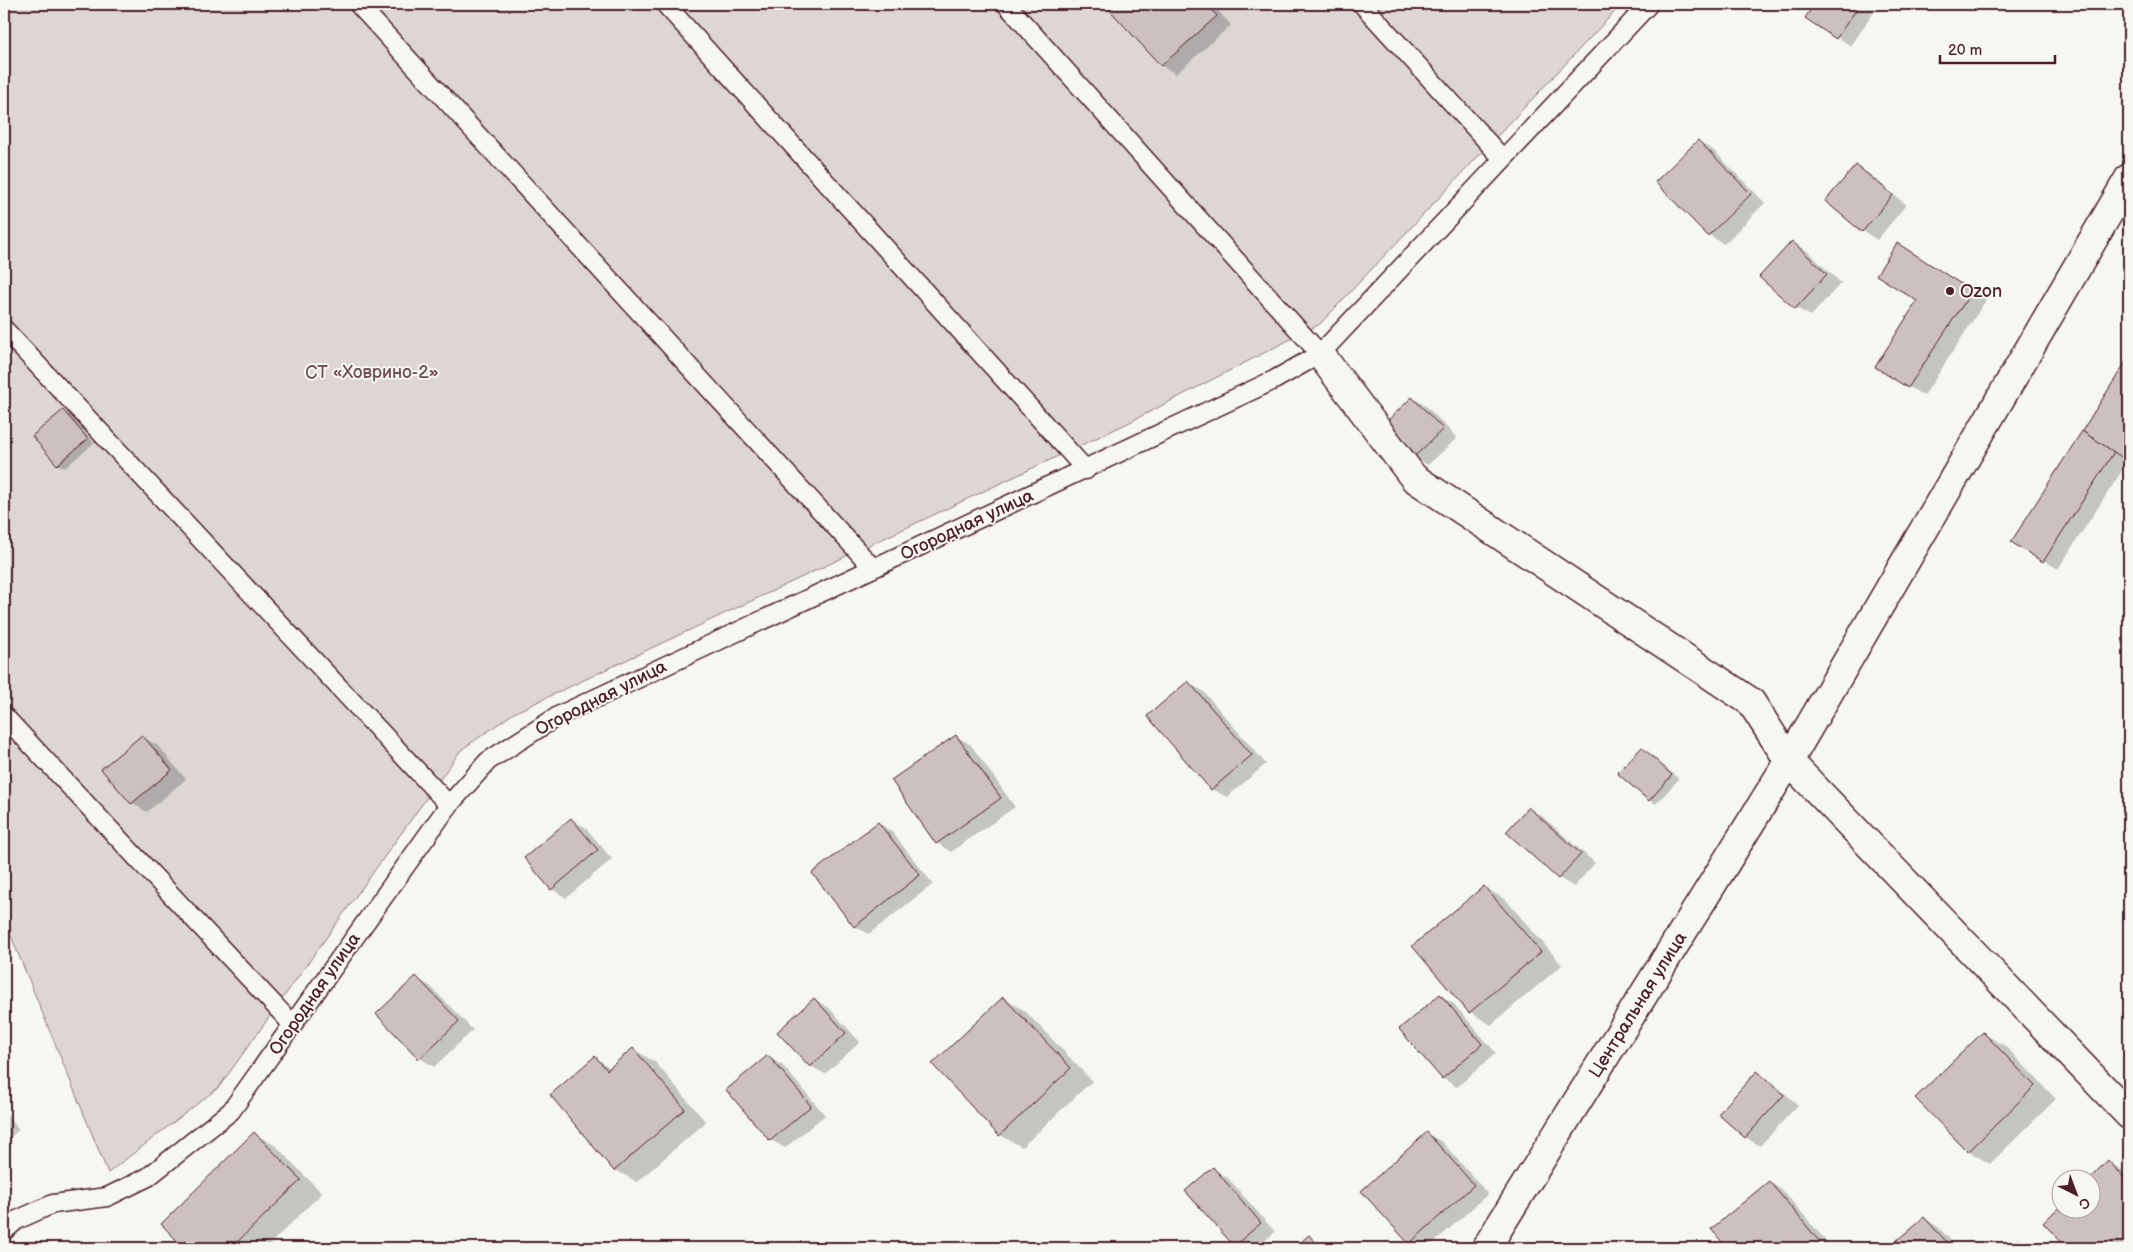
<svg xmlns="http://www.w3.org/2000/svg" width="2133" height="1252" viewBox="0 0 2133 1252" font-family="'Balsamiq Sans',sans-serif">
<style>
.green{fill:#ddd6d5;stroke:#947a80}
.shadow{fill:#0003}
.building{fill:#ccc1c0;stroke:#4a1f2b}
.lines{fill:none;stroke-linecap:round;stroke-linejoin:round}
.service-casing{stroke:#4a1f2b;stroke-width:21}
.minor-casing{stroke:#4a1f2b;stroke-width:31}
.tertiary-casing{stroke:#4a1f2b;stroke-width:31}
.service{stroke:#f6f6f2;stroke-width:18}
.minor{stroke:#f6f6f2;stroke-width:28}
.tertiary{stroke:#f6f6f2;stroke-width:28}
.poi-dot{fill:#4a1f2b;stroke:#f6f6f2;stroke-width:2}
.labels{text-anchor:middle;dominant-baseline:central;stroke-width:4;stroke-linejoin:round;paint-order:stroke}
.poi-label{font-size:18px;fill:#4a1f2b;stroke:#f6f6f2;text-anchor:start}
.park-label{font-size:18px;fill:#6f4d56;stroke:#f6f6f2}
.street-label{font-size:18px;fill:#4a1f2b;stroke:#f6f6f2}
</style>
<rect width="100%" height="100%" fill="#f6f6f2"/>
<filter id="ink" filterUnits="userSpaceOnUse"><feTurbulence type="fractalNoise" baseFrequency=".02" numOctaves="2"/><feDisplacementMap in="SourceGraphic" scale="10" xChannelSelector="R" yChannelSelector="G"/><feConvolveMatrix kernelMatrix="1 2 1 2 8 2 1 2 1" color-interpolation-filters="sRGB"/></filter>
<g filter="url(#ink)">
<path class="green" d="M4 4H1622L1320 324 1126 424 514 713 461 750 219 1087 108 1173 4 919Z"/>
<g class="shadow">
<path d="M1110 4H1212L1231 25 1176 74 1162 66 1108 6Z"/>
<path d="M1816 4H1875L1878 6 1851 46 1807 17Z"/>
<path d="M1698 141 1713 150 1765 203 1724 244 1709 235 1657 182Z"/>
<path d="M1856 166 1871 175 1906 205 1877 240 1863 231 1827 201Z"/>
<path d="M1792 243 1807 251 1841 283 1811 316 1796 308Z"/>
<path d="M1898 244 1986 300 1924 396 1876 367 1919 301Z"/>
<path d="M2129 360V460L2058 569 2013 542Z"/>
<path d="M1413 398 1427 407 1457 438 1428 465 1414 457Z"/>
<path d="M63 411 70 415 94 443 65 468 58 464 34 436Z"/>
<path d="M1188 683 1203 691 1266 764 1227 797 1212 789Z"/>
<path d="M956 736 971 745 1015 807 951 852 937 843Z"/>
<path d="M142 737 157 745 186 779 147 812 132 803 103 769Z"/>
<path d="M1642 748 1679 779 1656 804 1649 800Z"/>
<path d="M1528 808 1543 817 1595 863 1574 887 1559 878 1507 832Z"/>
<path d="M571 819 586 828 612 859 566 898 552 889Z"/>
<path d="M878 823 892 832 933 884 869 934 854 926Z"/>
<path d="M1484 887 1506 900 1562 965 1491 1025 1470 1012Z"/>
<path d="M416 978 430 986 473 1030 434 1067 420 1058Z"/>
<path d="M1440 995 1454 1004 1496 1053 1457 1087 1442 1078Z"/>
<path d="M1004 998 1025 1011 1092 1081 1022 1147 1000 1135Z"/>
<path d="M814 999 829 1008 860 1042 825 1074 810 1066Z"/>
<path d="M1983 1033 2005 1046 2056 1099 1990 1164 1968 1151Z"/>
<path d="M633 1049 655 1062 706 1122 637 1182 615 1170 595 1058 611 1068Z"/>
<path d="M768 1057 782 1065 825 1115 785 1148 771 1140Z"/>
<path d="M1757 1073 1771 1081 1798 1105 1760 1146 1745 1137Z"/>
<path d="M4 1111 19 1130 4 1142Z"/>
<path d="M255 1134 276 1146 322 1193 266 1248H186L163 1224Z"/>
<path d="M1427 1134 1442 1142 1488 1194 1428 1248H1419L1409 1243Z"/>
<path d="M2108 1162 2129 1174V1248H2069L2044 1223 2060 1208V1210H2090Z"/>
<path d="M1213 1169 1227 1177 1275 1232 1256 1248H1239L1234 1246Z"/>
<path d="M1769 1182 1783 1191 1832 1248H1729L1713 1229Z"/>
<path d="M1924 1218 1938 1227 1958 1248H1904L1898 1242Z"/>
<path d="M1309 1237 1324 1245 1326 1248H1296Z"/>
<path d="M2019 1241 2032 1248H2011Z"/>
<path d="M1159 1242 1169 1248H1152Z"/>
</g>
<g class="building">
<path d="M1108 4H1206L1217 16 1161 66 1106 6Z"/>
<path d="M1814 4H1860L1836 39 1805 18Z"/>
<path d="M1698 140 1751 194 1708 236 1655 182Z"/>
<path d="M1856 165 1893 195 1862 232 1825 201Z"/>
<path d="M1792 241 1827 274 1795 309 1759 277Z"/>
<path d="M1897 243 1972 291 1908 388 1875 367 1917 301 1876 275Z"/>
<path d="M2129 357V462L2082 431Z"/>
<path d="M1412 397 1443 429 1413 458 1382 426Z"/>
<path d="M63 410 88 439 57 465 32 436Z"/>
<path d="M2082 431 2114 452 2043 562 2011 542Z"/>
<path d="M1188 681 1252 755 1211 790 1147 716Z"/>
<path d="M142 735 172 770 131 804 101 769Z"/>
<path d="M956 735 1001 798 936 844 891 780Z"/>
<path d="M1642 747 1672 775 1649 801 1617 773Z"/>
<path d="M1528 807 1581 854 1558 879 1506 832Z"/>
<path d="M571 818 598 850 551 890 524 858Z"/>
<path d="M878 822 920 875 854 927 812 873Z"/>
<path d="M1484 886 1541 952 1469 1013 1412 946Z"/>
<path d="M416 976 459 1021 419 1059 376 1014Z"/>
<path d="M1440 994 1482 1044 1442 1079 1399 1029Z"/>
<path d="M1003 997 1071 1068 999 1136 932 1064Z"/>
<path d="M814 998 846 1033 810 1067 777 1032Z"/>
<path d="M1983 1032 2035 1086 1968 1152 1915 1098Z"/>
<path d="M633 1048 685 1109 614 1171 550 1095 595 1056 607 1070Z"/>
<path d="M768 1055 811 1106 770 1141 726 1090Z"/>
<path d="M1757 1071 1784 1095 1745 1138 1718 1114Z"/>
<path d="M254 1132 301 1180 231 1248H184L161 1224Z"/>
<path d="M1427 1132 1474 1185 1409 1244 1361 1191Z"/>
<path d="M2108 1160 2129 1183V1248H2067L2043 1223 2060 1206V1210H2090V1180H2088Z"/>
<path d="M1213 1167 1261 1223 1234 1246 1185 1191Z"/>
<path d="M1769 1181 1820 1242 1812 1248H1727L1711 1229Z"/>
<path d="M1924 1217 1952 1248H1902L1896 1241Z"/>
<path d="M1309 1235 1320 1248H1294Z"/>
<path d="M2019 1239 2027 1248H2009Z"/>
</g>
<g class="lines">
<defs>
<g id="service">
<path d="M358 4 873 568"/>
<path d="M665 4 1086 470"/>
<path d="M1006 4 1320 354"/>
<path d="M1362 4 1503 159"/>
<path d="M4 329 449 805"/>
<path d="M4 716 293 1025"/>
<path d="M4 1231 17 1220 53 1204 107 1197 148 1177 231 1111 449 805 488 761 558 716 1274 380 1320 354 1649 4"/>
</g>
<path id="minor" d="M1320 354 1414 478 1751 702 1789 761 2129 1115"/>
<path id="tertiary" d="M1486 1248 1789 761 2129 178"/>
</defs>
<use href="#service" class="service-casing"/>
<use href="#minor" class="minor-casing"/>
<use href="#tertiary" class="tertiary-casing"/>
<use href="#service" class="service"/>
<use href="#minor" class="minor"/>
<use href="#tertiary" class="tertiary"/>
</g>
</g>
<circle class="poi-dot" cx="1950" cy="291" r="5"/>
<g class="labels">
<g class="poi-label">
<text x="1960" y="291">Ozon</text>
</g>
<g class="park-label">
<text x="372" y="372">СТ «Ховрино-2»</text>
</g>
<g class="street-label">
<text transform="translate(967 525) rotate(-25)">Огородная улица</text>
<text transform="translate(601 698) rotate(-27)">Огородная улица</text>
<text transform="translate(315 994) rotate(-55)">Огородная улица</text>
<text transform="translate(1638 1005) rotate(-58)">Центральная улица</text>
</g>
</g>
<rect width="2133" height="1252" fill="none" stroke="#f6f6f2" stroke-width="20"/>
<rect x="10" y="10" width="2113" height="1232" fill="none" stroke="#4a1f2b" stroke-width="2" filter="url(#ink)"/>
<g transform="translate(2076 1194) rotate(138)"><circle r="24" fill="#f6f6f2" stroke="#b1a0a2"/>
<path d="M0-4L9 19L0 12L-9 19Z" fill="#4a1f2b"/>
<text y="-8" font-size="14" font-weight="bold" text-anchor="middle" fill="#4a1f2b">С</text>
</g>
<path d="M1940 55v8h115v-8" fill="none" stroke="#4a1f2b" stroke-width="2.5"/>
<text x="1948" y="55" font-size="15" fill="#4a1f2b" stroke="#f6f6f2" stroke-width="4" paint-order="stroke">20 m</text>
</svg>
